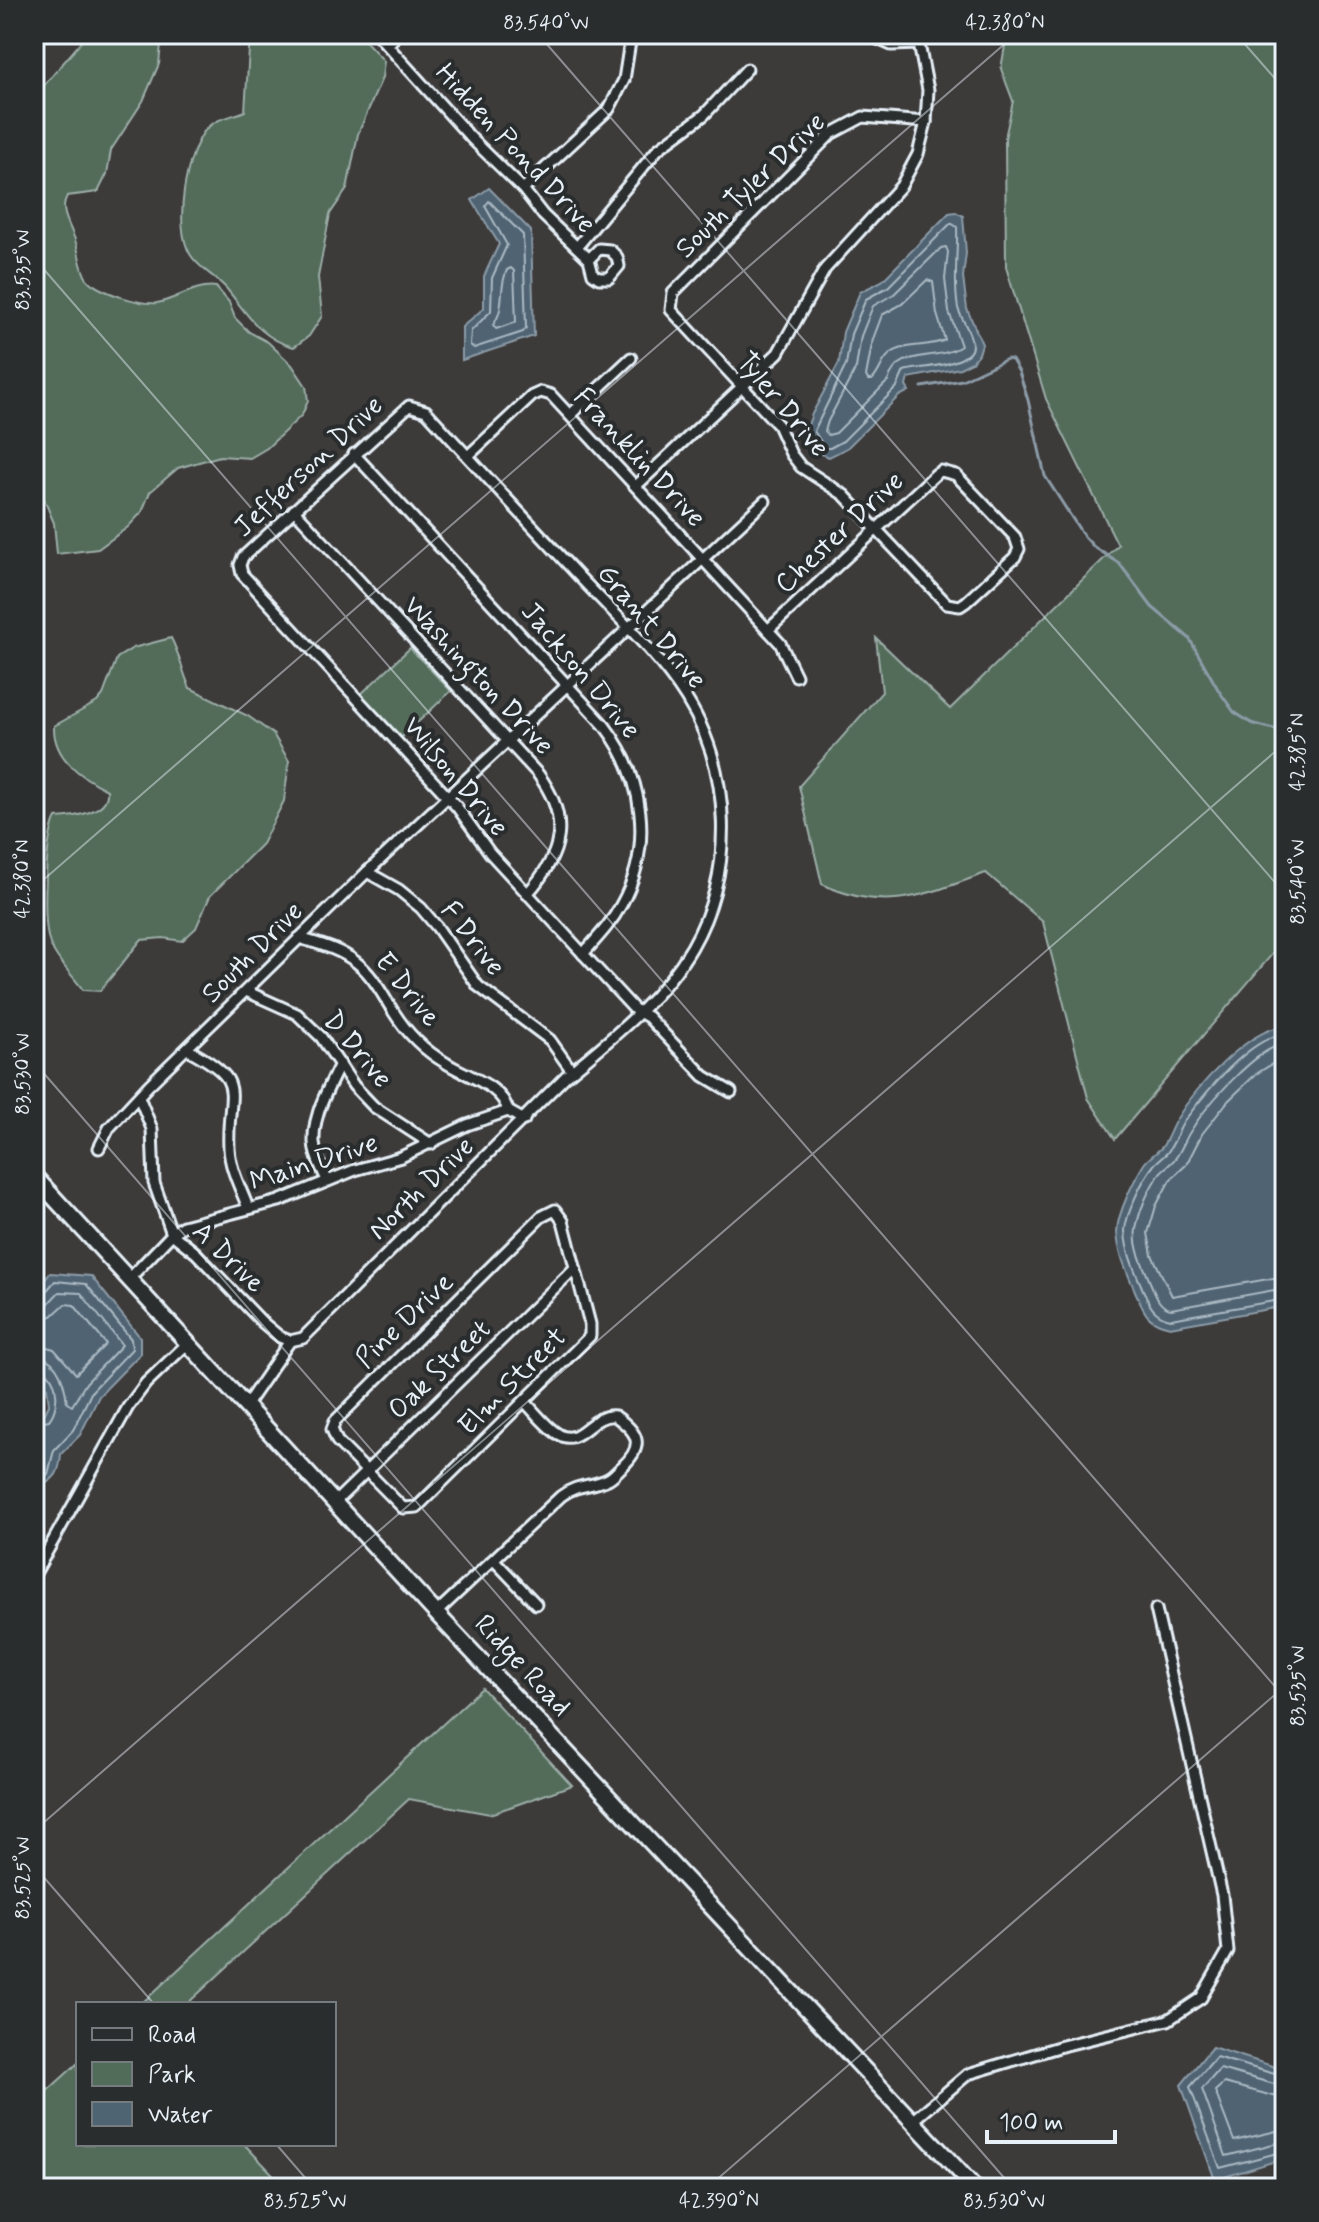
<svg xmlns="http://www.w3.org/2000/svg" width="1319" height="2222" viewBox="0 0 1319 2222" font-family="Mynerve,sans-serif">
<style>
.green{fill:#526c5a;stroke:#9daea9;stroke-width:2}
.water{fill:#4f6473;stroke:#8c9ca8;stroke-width:2}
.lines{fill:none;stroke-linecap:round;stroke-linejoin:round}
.shore{stroke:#abb9c3;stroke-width:2}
.stream{stroke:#8c9ca8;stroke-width:3}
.street-casing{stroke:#e8f1f8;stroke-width:15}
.secondary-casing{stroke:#e8f1f8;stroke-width:20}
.street{stroke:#2a2d2e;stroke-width:9}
.secondary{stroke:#2a2d2e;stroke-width:14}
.ticks{fill:none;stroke:#e8f1f8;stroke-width:2;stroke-opacity:0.45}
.labels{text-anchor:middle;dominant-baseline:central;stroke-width:8;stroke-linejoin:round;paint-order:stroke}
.street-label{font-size:28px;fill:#e8f1f8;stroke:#2a2d2e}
.neatline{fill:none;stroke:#e8f1f8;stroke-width:3}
.ticks-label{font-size:20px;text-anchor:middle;fill:#e8f1f8}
</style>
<rect width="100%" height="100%" fill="#3d3a3a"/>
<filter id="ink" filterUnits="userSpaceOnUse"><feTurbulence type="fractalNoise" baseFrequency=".0125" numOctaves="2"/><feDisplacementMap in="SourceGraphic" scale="16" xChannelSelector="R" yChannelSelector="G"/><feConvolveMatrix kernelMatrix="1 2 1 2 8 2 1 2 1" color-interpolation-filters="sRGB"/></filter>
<g filter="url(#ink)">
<g class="green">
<path d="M88 34H162L159 64 143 101 111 150 107 174 98 192 67 196C58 211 72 228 76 243 79 253 81 271 87 279 98 292 141 305 157 303 178 299 195 284 216 287L229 302 235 318 249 332 268 342 292 365 306 386 308 401 302 415 267 448 250 458 220 456 178 468 150 492 142 512 128 527 98 549 57 554 54 523 34 475V372L42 345 34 292V97Z"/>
<path d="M250 34H359L384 61 382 78 358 134 347 189 330 214 318 277 322 316 309 336 294 347C260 339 246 312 226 288 215 276 198 268 190 254 173 226 186 153 206 129 216 118 232 117 245 111Z"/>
<path d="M1007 34H1285V939L1115 1139 1088 1098 1043 922 986 873C924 895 886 914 822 884L799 786 882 692 876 638 950 709 1118 545 1046 399 1006 267 1005 138 1013 101 1001 69Z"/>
<path d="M171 638C180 655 182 671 190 688L248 716 273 734 289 761 284 801 262 844 210 896 196 928 182 941 163 938 141 940 100 991 83 990C72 974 52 956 48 937 43 914 45 837 56 818 73 817 110 813 107 790 81 777 53 758 54 726L97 702 103 695 117 658 133 648Z"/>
<path d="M410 648 451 691 401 738 360 695Z"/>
<path d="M482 1688 572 1785 490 1814 409 1799 187 2004H141Z"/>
<path d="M78 2063V2144H244L286 2188H34V2103Z"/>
</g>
<g class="water">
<path d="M489 188 531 231 534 336 462 360V327L484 308V276L499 244 472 200Z"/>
<path d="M956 212 963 216 966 253 963 277 967 309 982 344 979 354 972 362 960 368 908 378 906 386 909 391 899 396 847 448 829 457 820 454 805 433 812 414 839 363 843 332 860 292 882 281 942 220 949 213Z"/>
<path d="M1285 1026V1306L1170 1327C1146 1322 1144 1312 1135 1291 1127 1272 1118 1253 1117 1232 1117 1214 1134 1180 1144 1164 1149 1157 1157 1153 1162 1147 1168 1139 1171 1128 1176 1120 1195 1088 1248 1029 1285 1026Z"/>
<path d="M50 1273 91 1276 140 1337V1354L99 1396 80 1435 61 1454C59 1480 52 1478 34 1492V1415L45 1413 49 1405 47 1388 34 1369V1295Z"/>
<path d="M1212 2047 1285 2070V2158L1215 2180 1181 2085Z"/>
</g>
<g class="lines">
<g class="shore">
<path d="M489 201 523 235 526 328 523 332 474 348 470 345 471 331 491 311 492 278 507 245 485 206Z"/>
<path d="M951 223 957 227C958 255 953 281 958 308 961 320 979 343 969 353 957 366 921 367 904 371L897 387 843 441 830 448H825L814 431 846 365 851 334 866 299 888 287Z"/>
<path d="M946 247 948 252 945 279 949 312 961 346C937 362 898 347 888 381L836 433 828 435 825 431 828 421 856 368 861 336 873 306 894 294 941 248Z"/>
<path d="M511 268 514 271 516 322 496 329 493 325C506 308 498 288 507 270Z"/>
<path d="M927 280 933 282 937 314 945 340C928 348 906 342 890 354 881 361 880 373 872 380H868L866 376 873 339 882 315 902 304Z"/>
<path d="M1285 1034C1250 1037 1205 1093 1185 1120 1178 1130 1175 1143 1167 1153 1163 1157 1158 1160 1154 1165 1143 1178 1125 1216 1125 1232 1126 1251 1134 1269 1141 1285 1148 1302 1152 1316 1171 1319L1285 1299"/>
<path d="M1285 1044C1258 1046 1206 1106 1192 1129 1186 1137 1183 1147 1177 1156 1173 1163 1165 1167 1160 1173 1149 1188 1139 1211 1136 1229 1133 1247 1144 1266 1150 1282 1155 1293 1158 1307 1171 1309L1285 1288"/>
<path d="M1285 1056 1256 1074 1228 1101 1202 1134 1186 1165 1170 1180 1156 1206 1148 1233 1152 1255 1172 1296 1285 1276"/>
<path d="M34 1298 42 1296 55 1281 86 1284 131 1339 132 1349 92 1391 73 1430 54 1450 48 1474 34 1482"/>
<path d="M34 1308 47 1305 59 1292 81 1293 122 1345 86 1383 72 1406 67 1403C65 1383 58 1357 34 1355"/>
<path d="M34 1320 52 1316 65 1304 74 1305 106 1344 76 1374 54 1349 34 1343"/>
<path d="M34 1366C58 1369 62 1404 49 1420L34 1423"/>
<path d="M1285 2077 1216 2057 1190 2087 1220 2168 1285 2151"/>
<path d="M1285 2087 1220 2069 1202 2089 1226 2156 1285 2141"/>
<path d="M1285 2099 1224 2083 1215 2091 1234 2141 1285 2129"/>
</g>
<g class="stream">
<path d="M1273 34V45L1285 75"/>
<path d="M922 387 962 380 1007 359 1012 360 1019 372 1028 400 1045 476 1083 535 1094 547 1119 563 1152 607 1189 638 1219 691 1234 712 1251 723 1285 732"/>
<path d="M1285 676 1277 700 1285 718"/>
</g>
<defs>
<g id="street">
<path d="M377 34 472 139 523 189 543 215 589 259 593 274 599 278H609L619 266 617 257 610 250 599 249 589 259"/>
<path d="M866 34 891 45 919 44"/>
<path d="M387 45 398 34"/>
<path d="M523 189 609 109 624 80 631 35"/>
<path d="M577 247 658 149 704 115 747 69"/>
<path d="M570 415 631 358"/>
<path d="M354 454 604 725C644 777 654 846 621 905 611 924 597 938 583 954"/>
<path d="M468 456 532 396 541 392 551 395 780 643 796 676"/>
<path d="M636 486 778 353 825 269 901 186 918 154 926 122 928 90 919 44 921 34"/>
<path d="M294 510 538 774C571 819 563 854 527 894"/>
<path d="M768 630 936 474 941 471 956 475 1015 537 1019 549 1015 557 966 602 960 606 947 604 844 495 801 467 791 454 778 425 671 310 673 293 831 134 863 117 926 122"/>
<path d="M367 872 399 890 421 908 437 927 478 986 550 1040 572 1071"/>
<path d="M299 938C319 944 340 949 356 962 373 975 382 994 393 1011 406 1032 425 1051 446 1063 466 1076 502 1085 508 1111"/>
<path d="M246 991 297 1014 321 1037 354 1086 374 1107 431 1144"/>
<path d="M187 1049C251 1083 226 1089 229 1148 230 1169 241 1189 248 1208"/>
<path d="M139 1097 152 1129 154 1183 172 1234 196 1253 262 1322 280 1337 290 1341"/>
<path d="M99 1148 109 1128 149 1085 367 872 765 501"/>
<path d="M327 1180C323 1171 317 1160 315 1150 309 1121 328 1089 340 1064"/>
<path d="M555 1210 563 1221 590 1324V1336L417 1507 403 1508 337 1441 332 1429 335 1421 541 1217Z"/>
<path d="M129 1279 172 1234 183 1226 279 1201 355 1170 401 1157 467 1125 508 1111 524 1120"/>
<path d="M246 1405 290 1341 303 1338 566 1076C612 1038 662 999 692 947 735 872 732 771 686 698 656 651 612 612 574 571 525 518 475 465 426 411L409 406 243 557 240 565 242 574 457 807 490 853 634 1009 648 1017 704 1076 731 1092"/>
<path d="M335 1502 575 1268"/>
<path d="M494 1560 536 1604"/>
<path d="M34 1575 128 1407 146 1383 188 1343"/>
<path d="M436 1613 561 1496C576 1484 592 1487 608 1479 614 1476 618 1470 623 1466 645 1445 638 1432 615 1416 590 1413 580 1448 558 1434 546 1427 535 1412 525 1402"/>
<path d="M913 2121 968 2074 1062 2046 1168 2020 1201 1998 1228 1951 1222 1895 1156 1609"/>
</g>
<path id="secondary" d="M34 1176 436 1613 975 2188"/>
</defs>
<use href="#street" class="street-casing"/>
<use href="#secondary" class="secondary-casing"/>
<use href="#street" class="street"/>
<use href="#secondary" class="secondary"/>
</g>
</g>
<path class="ticks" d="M538 34 1285 894M1236 34 1285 90M34 258 1285 1698M34 888 1016 34M34 1062 1013 2188M34 1831 1285 743M34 1866 154 2004M276 2144 314 2188M707 2188 1285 1686"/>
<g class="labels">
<g class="street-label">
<text transform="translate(515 149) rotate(47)">Hidden Pond Drive</text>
<text transform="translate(751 186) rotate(-44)">South Tyler Drive</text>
<text transform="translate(782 405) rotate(50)">Tyler Drive</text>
<text transform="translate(639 458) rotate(47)">Franklin Drive</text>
<text transform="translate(309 467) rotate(-43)">Jefferson Drive</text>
<text transform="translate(840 533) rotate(-43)">Chester Drive</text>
<text transform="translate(651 627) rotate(50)">Grant Drive</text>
<text transform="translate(580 671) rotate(50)">Jackson Drive</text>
<text transform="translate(478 676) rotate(47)">Washington Drive</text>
<text transform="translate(455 777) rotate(50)">Wilson Drive</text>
<text transform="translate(472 939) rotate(52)">F Drive</text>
<text transform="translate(253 953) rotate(-45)">South Drive</text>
<text transform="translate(407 990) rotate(51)">E Drive</text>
<text transform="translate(357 1050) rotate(50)">D Drive</text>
<text transform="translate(314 1163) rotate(-18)">Main Drive</text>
<text transform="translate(422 1189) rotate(-44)">North Drive</text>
<text transform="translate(228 1258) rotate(44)">A Drive</text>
<text transform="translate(405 1321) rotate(-44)">Pine Drive</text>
<text transform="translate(440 1370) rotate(-44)">Oak Street</text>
<text transform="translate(513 1382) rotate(-45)">Elm Street</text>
<text transform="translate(522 1666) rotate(47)">Ridge Road</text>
</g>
</g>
<rect width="1319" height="2222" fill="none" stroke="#2a2d2e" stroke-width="88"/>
<rect x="76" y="2002" width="260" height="144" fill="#2a2d2e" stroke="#767b7f" stroke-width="2"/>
<rect x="92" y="2028" width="40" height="12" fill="#2a2d2e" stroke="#767b7f" stroke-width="2"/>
<text x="148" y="2042" font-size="24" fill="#e8f1f8">Road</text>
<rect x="92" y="2062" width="40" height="24" fill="#526c5a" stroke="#767b7f" stroke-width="2"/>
<text x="148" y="2082" font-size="24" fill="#e8f1f8">Park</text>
<rect x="92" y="2102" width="40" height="24" fill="#4f6473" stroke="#767b7f" stroke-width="2"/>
<text x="148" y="2122" font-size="24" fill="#e8f1f8">Water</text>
<path d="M987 2130v12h128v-12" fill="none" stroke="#e8f1f8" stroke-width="4"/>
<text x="999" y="2130" font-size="24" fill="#e8f1f8" stroke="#2a2d2e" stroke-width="6" paint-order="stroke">100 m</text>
<rect x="44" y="44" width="1231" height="2134" class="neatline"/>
<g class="ticks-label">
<text x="546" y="29">83.540°W</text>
<text x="1005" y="29">42.380°N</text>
<text transform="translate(22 270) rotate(-90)" y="7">83.535°W</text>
<text transform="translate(1297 752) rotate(-90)" y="7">42.385°N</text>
<text transform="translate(22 879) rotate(-90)" y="7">42.380°N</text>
<text transform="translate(1297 882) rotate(-90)" y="7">83.540°W</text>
<text transform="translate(22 1074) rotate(-90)" y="7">83.530°W</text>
<text transform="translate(1297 1686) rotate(-90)" y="7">83.535°W</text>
<text transform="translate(22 1878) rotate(-90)" y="7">83.525°W</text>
<text x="305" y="2207">83.525°W</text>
<text x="719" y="2207">42.390°N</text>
<text x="1004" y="2207">83.530°W</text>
</g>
</svg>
